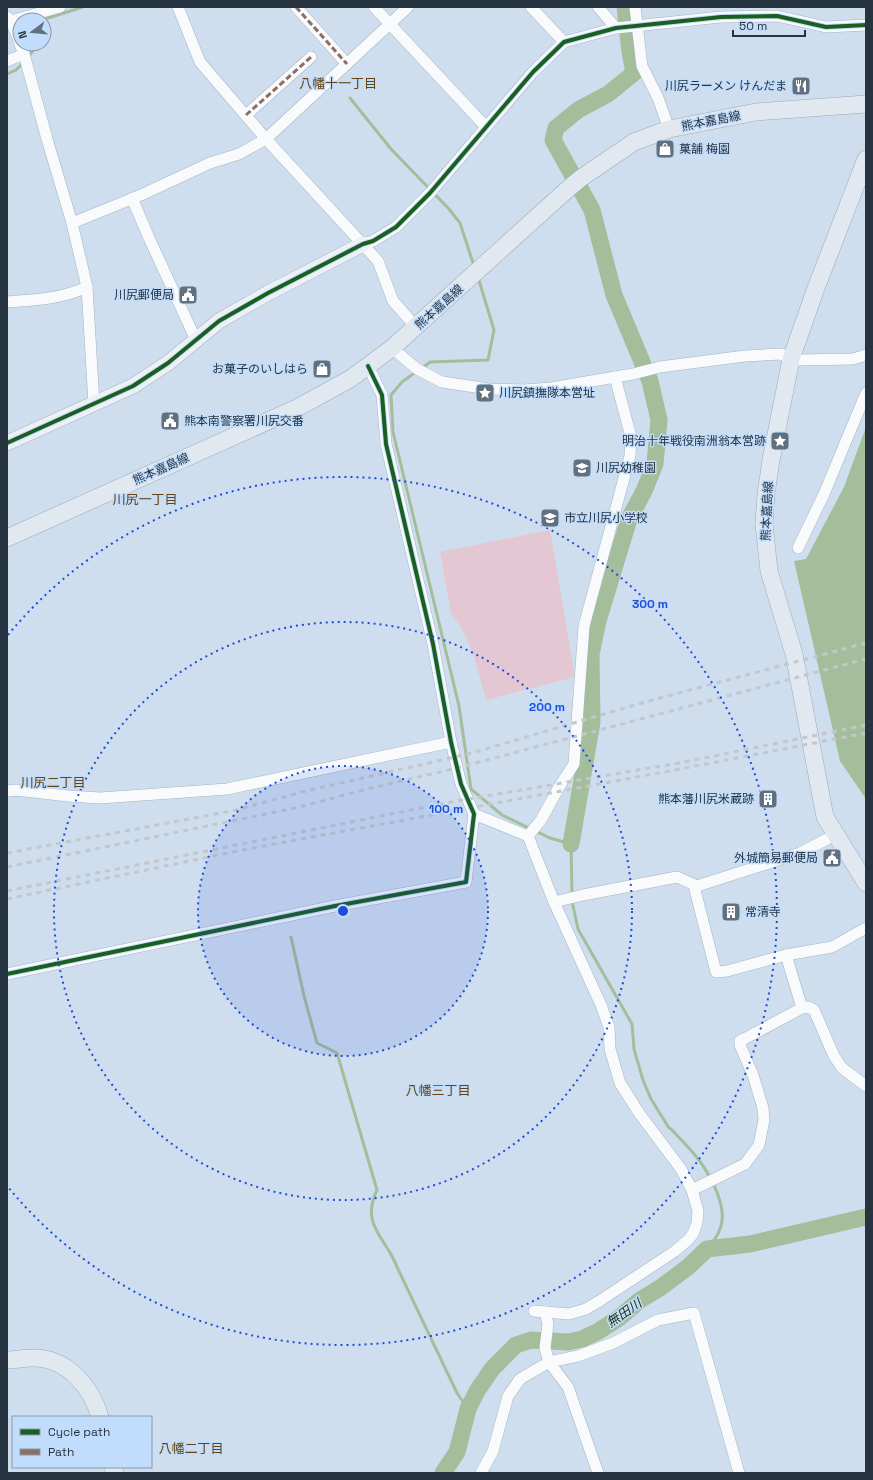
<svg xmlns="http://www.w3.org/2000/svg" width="873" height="1480" viewBox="0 0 873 1480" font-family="'Space Grotesk','Noto Sans JP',sans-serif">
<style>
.park{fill:#e3c7d2}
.water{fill:#a4be9b}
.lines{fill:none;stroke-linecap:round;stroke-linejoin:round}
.stream{stroke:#a4be9b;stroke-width:3}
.river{stroke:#a4be9b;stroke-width:17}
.street-casing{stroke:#a6b3c1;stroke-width:12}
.secondary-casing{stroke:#a6b3c1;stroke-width:16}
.primary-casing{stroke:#9ab;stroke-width:18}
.street{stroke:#f8fafc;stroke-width:11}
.secondary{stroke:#edf1f6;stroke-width:15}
.primary{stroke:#e1e8f0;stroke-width:17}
.rail{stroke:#c3c7cc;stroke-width:3;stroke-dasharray:5 5;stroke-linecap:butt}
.quiet{stroke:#8d6e63;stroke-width:3;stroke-dasharray:6 3;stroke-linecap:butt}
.cycleway-casing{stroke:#c2ddfb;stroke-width:6}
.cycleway{stroke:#1b5e20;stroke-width:4}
.ring{fill:none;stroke:#1d4ed8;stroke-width:2;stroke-dasharray:2 4}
.labels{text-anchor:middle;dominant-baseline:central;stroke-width:3;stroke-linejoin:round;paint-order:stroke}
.poi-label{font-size:12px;fill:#263442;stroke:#c2ddfb;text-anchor:end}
.street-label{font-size:12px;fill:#263442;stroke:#c2ddfb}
.neighbourhood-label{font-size:13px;fill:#674311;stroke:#c2ddfb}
.water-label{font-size:13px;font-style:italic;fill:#1d3005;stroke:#c2ddfb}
.centre{fill:#1d4ed8;stroke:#c2ddfb;stroke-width:2}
.ring-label{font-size:12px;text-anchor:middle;font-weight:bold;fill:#1d4ed8;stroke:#c2ddfb;stroke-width:3;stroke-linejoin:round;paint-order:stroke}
</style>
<rect width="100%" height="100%" fill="#cfdeee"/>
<path class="park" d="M550 530 575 677 486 700 473 653 462 629 451 614 440 552Z"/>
<path class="water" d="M866 427V799L840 761 794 561 806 559 844 487Z"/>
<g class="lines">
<g class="stream">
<path d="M44 23 45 19 83 7"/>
<path d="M28 57 32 52 36 44"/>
<path d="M7 74 16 70 23 63"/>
<path d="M350 98 391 149 449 209 460 223 474 266"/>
<path d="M421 369 430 362 488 360 494 330 478 277"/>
<path d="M416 372 402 382 391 395 393 432 459 706 471 789 502 815 550 838 571 844 572 895"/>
<path d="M572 901 578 929 632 1024 634 1049 643 1080 651 1099 669 1128 671 1129C685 1144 701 1159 710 1178"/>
<path d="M291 937 304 996 317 1043 337 1053 377 1190C360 1226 386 1237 397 1267L457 1393 468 1409"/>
<path d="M707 1249C728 1227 725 1209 713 1183"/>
</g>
<g class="river">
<path d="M571 844 592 722 591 654 598 621 629 519 644 491 655 464 659 420 650 381 614 295 592 210 553 140 556 128 578 110 608 94 634 73 630 52 625 7"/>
<path d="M443 1473 457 1452 468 1409 477 1391 492 1369 516 1345 531 1340 568 1342 582 1339 597 1332 619 1318 640 1300 660 1288 688 1267 707 1249 750 1244 866 1217"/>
</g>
<defs>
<g id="street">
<path d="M178 7 200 62 211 75 266 139 378 261 393 301 416 327"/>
<path d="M296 7 347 64"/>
<path d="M374 7 486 127"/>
<path d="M531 7 564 42"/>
<path d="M598 7 616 28"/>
<path d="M635 7 642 66 658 98 669 129"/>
<path d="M7 17 11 21 20 43"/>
<path d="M11 21 60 7"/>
<path d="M20 44 24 54 47 139 72 223 87 287 94 404"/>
<path d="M7 61 24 54"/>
<path d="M246 115 311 57"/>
<path d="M132 198 149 238 196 340"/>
<path d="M72 223 141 195 210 163 239 154 266 139 408 7"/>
<path d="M363 244 373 241 396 227 430 193 533 72 564 42 616 28 721 17 777 16 826 27 866 25"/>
<path d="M7 302C35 300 61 299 87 287"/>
<path d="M392 348 417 369 442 382 489 389 524 390 551 388 633 374 660 367 745 356 781 354 791 359 798 360 853 359 866 355"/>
<path d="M798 548 824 494 866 393"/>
<path d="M7 791 16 790 68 796 100 798 227 789 451 742"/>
<path d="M474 814 528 836 554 902 601 1005 609 1027 610 1049 620 1083 639 1113 681 1169 692 1190 698 1211 697 1223 693 1234 688 1240 675 1251 601 1300 586 1309 569 1314 534 1311"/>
<path d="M528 836 541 820 559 787 574 764 584 626 630 456 631 437 615 377"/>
<path d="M697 886 695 890 716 972 727 971 786 955 832 947 866 928"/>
<path d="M554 902 583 895 677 877 697 886 800 853 835 835"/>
<path d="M786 955 802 1008"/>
<path d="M7 974 335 906 466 882 474 814 461 784 451 742 433 644 386 444 382 395 368 366"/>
<path d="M692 1190 745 1164 759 1145 764 1120 763 1108 753 1075 740 1045V1041L744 1039 802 1008 808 1007 814 1010 834 1056 842 1068 866 1086"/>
<path d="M545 1312 548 1324 545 1348 549 1362 568 1387 598 1473"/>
<path d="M481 1473 493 1451 508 1396 520 1379 549 1362 578 1356 613 1343 658 1320 694 1313 739 1473"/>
</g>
<path id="secondary" d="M7 443 133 386 168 363 219 321 268 293 363 244"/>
<g id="primary">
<path d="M866 159 816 288 791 359 771 460 766 494 764 524 769 571 794 654 825 817 866 883"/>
<path d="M7 538 297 408 350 379 392 348 569 188 581 178 634 142 669 129 756 112 866 104"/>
<path d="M7 1360C15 1360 24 1358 32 1358 66 1357 91 1386 100 1417"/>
<path d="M113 1467 115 1473"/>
</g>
</defs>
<use href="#street" class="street-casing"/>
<use href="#secondary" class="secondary-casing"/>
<use href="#primary" class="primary-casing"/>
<use href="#street" class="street"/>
<use href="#secondary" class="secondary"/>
<use href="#primary" class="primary"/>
<g class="rail">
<path d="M7 853 232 811 302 792 472 753 638 704 866 643"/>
<path d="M7 867 300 807 363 790 453 769 866 659"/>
<path d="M7 891 451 802 679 763 866 725"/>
<path d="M7 899 242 850 680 769 866 733"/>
</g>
<g class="quiet">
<path d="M296 7 347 64"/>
<path d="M246 115 311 57"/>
</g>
<defs>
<g id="cycleway">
<path d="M7 443 133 386 168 363 219 321 268 293 363 244 373 241 396 227 430 193 533 72 564 42 616 28 721 17 777 16 826 27 866 25"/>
<path d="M7 974 335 906 466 882 474 814 461 784 451 742 433 644 386 444 382 395 368 366"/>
</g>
</defs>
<use href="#cycleway" class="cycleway-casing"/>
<use href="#cycleway" class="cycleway"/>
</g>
<circle cx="343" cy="911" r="145" fill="#1d4ed8" fill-opacity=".12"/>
<g class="ring">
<circle cx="343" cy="911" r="145"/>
<circle cx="343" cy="911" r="289"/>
<path d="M8 635A434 434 0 1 1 8 1187"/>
</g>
<defs>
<symbol id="restaurant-square" viewBox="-11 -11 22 22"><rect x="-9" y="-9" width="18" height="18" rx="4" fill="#61707e" stroke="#c2ddfb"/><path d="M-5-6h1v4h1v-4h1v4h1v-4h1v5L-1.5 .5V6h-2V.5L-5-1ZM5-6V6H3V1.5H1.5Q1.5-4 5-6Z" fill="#fff"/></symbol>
<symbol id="shop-square" viewBox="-11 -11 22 22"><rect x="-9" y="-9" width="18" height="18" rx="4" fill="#61707e" stroke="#c2ddfb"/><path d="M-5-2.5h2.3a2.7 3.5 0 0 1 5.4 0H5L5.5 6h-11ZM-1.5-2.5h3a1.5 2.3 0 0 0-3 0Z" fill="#fff"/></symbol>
<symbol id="civic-square" viewBox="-11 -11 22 22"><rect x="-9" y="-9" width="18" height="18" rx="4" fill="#61707e" stroke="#c2ddfb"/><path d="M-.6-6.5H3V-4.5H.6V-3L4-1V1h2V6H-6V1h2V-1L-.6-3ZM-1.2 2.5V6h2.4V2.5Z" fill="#fff"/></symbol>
<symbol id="sight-square" viewBox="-11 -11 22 22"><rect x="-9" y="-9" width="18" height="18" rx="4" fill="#61707e" stroke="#c2ddfb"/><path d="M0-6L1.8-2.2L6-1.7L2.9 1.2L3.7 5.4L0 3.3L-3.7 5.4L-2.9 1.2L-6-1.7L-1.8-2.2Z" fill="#fff"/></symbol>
<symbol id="school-square" viewBox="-11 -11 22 22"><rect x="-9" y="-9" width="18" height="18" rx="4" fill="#61707e" stroke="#c2ddfb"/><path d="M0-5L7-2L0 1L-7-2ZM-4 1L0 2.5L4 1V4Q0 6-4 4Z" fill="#fff"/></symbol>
<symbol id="building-square" viewBox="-11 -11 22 22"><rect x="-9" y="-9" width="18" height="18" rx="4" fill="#61707e" stroke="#c2ddfb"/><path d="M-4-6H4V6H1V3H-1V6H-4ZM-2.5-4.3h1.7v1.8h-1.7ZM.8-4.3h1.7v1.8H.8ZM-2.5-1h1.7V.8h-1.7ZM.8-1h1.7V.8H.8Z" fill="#fff"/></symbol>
</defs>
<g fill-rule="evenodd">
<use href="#restaurant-square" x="790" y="75" width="22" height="22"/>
<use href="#shop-square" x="654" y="138" width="22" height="22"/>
<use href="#civic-square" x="177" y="284" width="22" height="22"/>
<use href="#shop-square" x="311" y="358" width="22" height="22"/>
<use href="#sight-square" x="474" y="382" width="22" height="22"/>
<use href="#civic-square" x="159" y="410" width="22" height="22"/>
<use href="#sight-square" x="769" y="430" width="22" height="22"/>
<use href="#school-square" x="571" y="457" width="22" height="22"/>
<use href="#school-square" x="539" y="507" width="22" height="22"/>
<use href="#building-square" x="757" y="788" width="22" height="22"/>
<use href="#civic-square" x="821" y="847" width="22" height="22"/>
<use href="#building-square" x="720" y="901" width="22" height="22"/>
</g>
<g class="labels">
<g class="poi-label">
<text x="787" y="86">川尻ラーメン けんだま</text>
<text x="679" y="149" text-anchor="start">菓舗 梅園</text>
<text x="174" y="295">川尻郵便局</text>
<text x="308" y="369">お菓子のいしはら</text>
<text x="499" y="393" text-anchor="start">川尻鎮撫隊本営址</text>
<text x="184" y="421" text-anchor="start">熊本南警察署川尻交番</text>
<text x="766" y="441">明治十年戦役南洲翁本営跡</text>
<text x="596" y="468" text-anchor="start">川尻幼稚園</text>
<text x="564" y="518" text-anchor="start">市立川尻小学校</text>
<text x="754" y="799">熊本藩川尻米蔵跡</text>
<text x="818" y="858">外城簡易郵便局</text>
<text x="745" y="912" text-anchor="start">常清寺</text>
</g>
<g class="street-label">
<text transform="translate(711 121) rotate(-11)">熊本嘉島線</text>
<text transform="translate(439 307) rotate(-42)">熊本嘉島線</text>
<text transform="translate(161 469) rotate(-24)">熊本嘉島線</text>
<text transform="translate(767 511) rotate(-87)">熊本嘉島線</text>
</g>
<g class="neighbourhood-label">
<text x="338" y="83">八幡十一丁目</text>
<text x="145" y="499">川尻一丁目</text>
<text x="53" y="782">川尻二丁目</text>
<text x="438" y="1090">八幡三丁目</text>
<text x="191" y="1448">八幡二丁目</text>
</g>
<g class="water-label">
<text transform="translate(624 1313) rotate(-35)">無田川</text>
</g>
</g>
<circle cx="343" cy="911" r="6" class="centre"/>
<g class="ring-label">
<text x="650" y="608">300 m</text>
<text x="547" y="711">200 m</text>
<text x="446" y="813">100 m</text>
</g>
<rect width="873" height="1480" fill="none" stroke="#263442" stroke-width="16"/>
<rect x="12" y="1416" width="140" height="52" fill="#c2ddfb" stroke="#8499b1"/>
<rect x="20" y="1429" width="20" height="6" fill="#1b5e20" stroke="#8499b1"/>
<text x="48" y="1436" font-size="12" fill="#263442">Cycle path</text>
<rect x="20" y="1449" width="20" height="6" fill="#8d6e63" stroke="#8499b1"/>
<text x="48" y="1456" font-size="12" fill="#263442">Path</text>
<g transform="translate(32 32) rotate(254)"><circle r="19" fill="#c2ddfb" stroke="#8499b1"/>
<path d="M0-3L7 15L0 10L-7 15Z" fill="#61707e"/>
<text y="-6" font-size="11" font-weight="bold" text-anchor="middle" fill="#263442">N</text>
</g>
<path d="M733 30v6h72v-6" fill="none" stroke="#263442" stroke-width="2"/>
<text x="739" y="30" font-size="12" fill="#263442" stroke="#c2ddfb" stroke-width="3" paint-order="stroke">50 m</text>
</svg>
